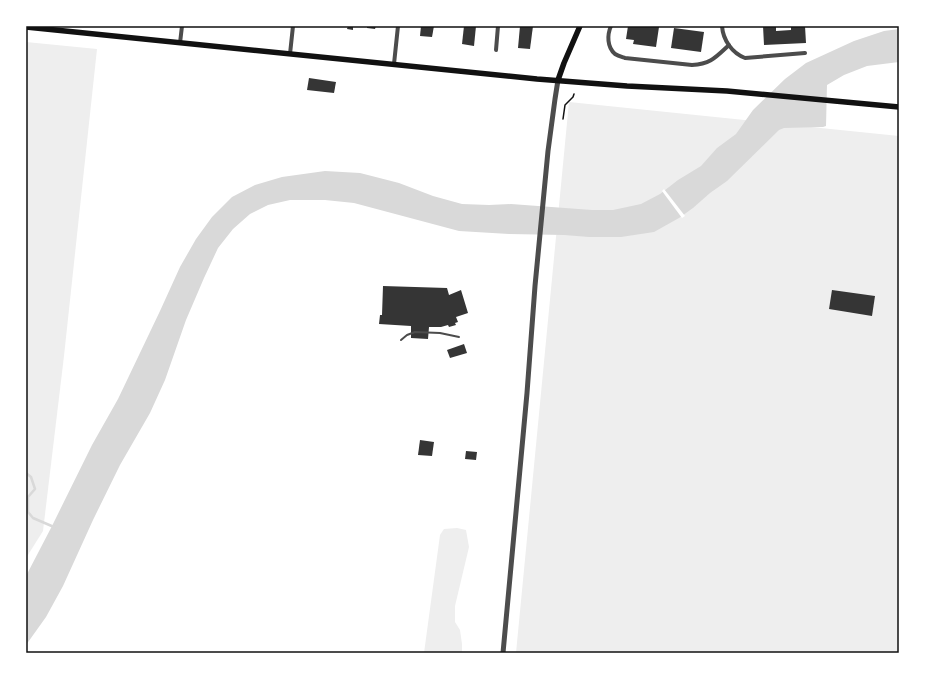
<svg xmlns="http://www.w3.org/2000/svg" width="925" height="679" viewBox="0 0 925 679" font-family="'Nunito Sans',sans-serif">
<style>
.green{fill:#eee}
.water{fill:#d9d9d9}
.pier{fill:#fff}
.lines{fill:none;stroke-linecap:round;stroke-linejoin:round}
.stream{stroke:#d9d9d9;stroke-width:2.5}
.building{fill:#353535}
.path{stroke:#111;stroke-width:1.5}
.service{stroke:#4c4c4c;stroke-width:2}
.minor{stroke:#4c4c4c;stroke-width:4}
.tertiary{stroke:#4c4c4c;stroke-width:5}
.secondary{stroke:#111;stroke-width:5.5}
.neatline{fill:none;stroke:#111;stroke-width:1.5}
</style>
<rect width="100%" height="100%" fill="#fff"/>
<g class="green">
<path d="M26 42 97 49 64 356 43 531 26 558Z"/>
<path d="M569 102 899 136V653H516Z"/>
<path d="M457 528 466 530 469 547 455 606V622L460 630 462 644V653H424L440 535 444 529Z"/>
</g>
<path class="water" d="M899 29V62L867 66 844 75 827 85 826 126 823 127 784 128 779 130 727 181 710 193 693 208 679 218 654 232 621 237H589L564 235 509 234 459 231 354 203 325 200H290L268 205 250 214 233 229 218 248 204 278 186 320 165 380 150 413 120 465 93 520 63 586 46 617 26 645V576L52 526 92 445 118 399 160 311 180 267 196 239 212 217 232 197 255 185 282 177 325 171 360 173 399 183 433 196 462 204 489 205 511 204 592 210H613L641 204 660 194 678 180 701 166 717 148 736 134 753 110 785 79 806 63 854 41 884 31Z"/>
<path class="pier" d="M664 189 685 216 682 218 662 191Z"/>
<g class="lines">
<path class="stream" d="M26 473 31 477 35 489 28 497V512L33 518 54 527"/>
</g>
<g class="building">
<path d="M348 26H353V30L347 29Z"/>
<path d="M367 26H376L375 29 367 28Z"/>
<path d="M421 26H434L432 37 420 36Z"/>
<path d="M464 26H476L474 46 462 44Z"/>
<path d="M520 26H533L530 49 518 48Z"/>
<path d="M628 26H651L659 27 656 47 633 44 634 40 626 39Z"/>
<path d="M763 26H776V31L791 30V26H805L806 43 764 45Z"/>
<path d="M674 28 704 32 701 52 671 48Z"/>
<path d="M309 78 336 82 334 93 307 90Z"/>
<path d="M383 286 447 288 449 295 461 290 468 313 456 317 458 322 455 323 456 325 449 327 448 325 441 327H429L428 339 411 338V326L379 324 380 315H382Z"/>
<path d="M832 290 875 296 872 316 829 309Z"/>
<path d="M464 344 467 353 450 358 447 350Z"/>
<path d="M420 440 434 442 432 456 418 455Z"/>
<path d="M466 451 477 452 476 460 465 459Z"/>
</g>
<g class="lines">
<path class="path" d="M563 119 565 105 573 97 574 94"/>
<path class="service" d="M401 340 407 335 415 332 440 333 459 337"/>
<g class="minor">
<path d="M611 26C607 35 607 47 615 54 618 56 622 57 625 58L692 65C711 64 716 57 729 45"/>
<path d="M722 26C723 40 732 53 745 58L805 53"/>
<path d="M180 43 182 26"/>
<path d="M496 50 498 26"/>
<path d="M290 54 293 26"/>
<path d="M394 64 398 26"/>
</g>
<path class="tertiary" d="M503 653 527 393 535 286 548 151 555 99 558 80"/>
<g class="secondary">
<path d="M26 27 537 79 627 86 727 91 899 107"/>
<path d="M558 80 564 63 580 26"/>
</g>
</g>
<rect width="925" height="679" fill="none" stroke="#ffffff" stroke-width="54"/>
<rect x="27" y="27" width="871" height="625" class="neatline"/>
</svg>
